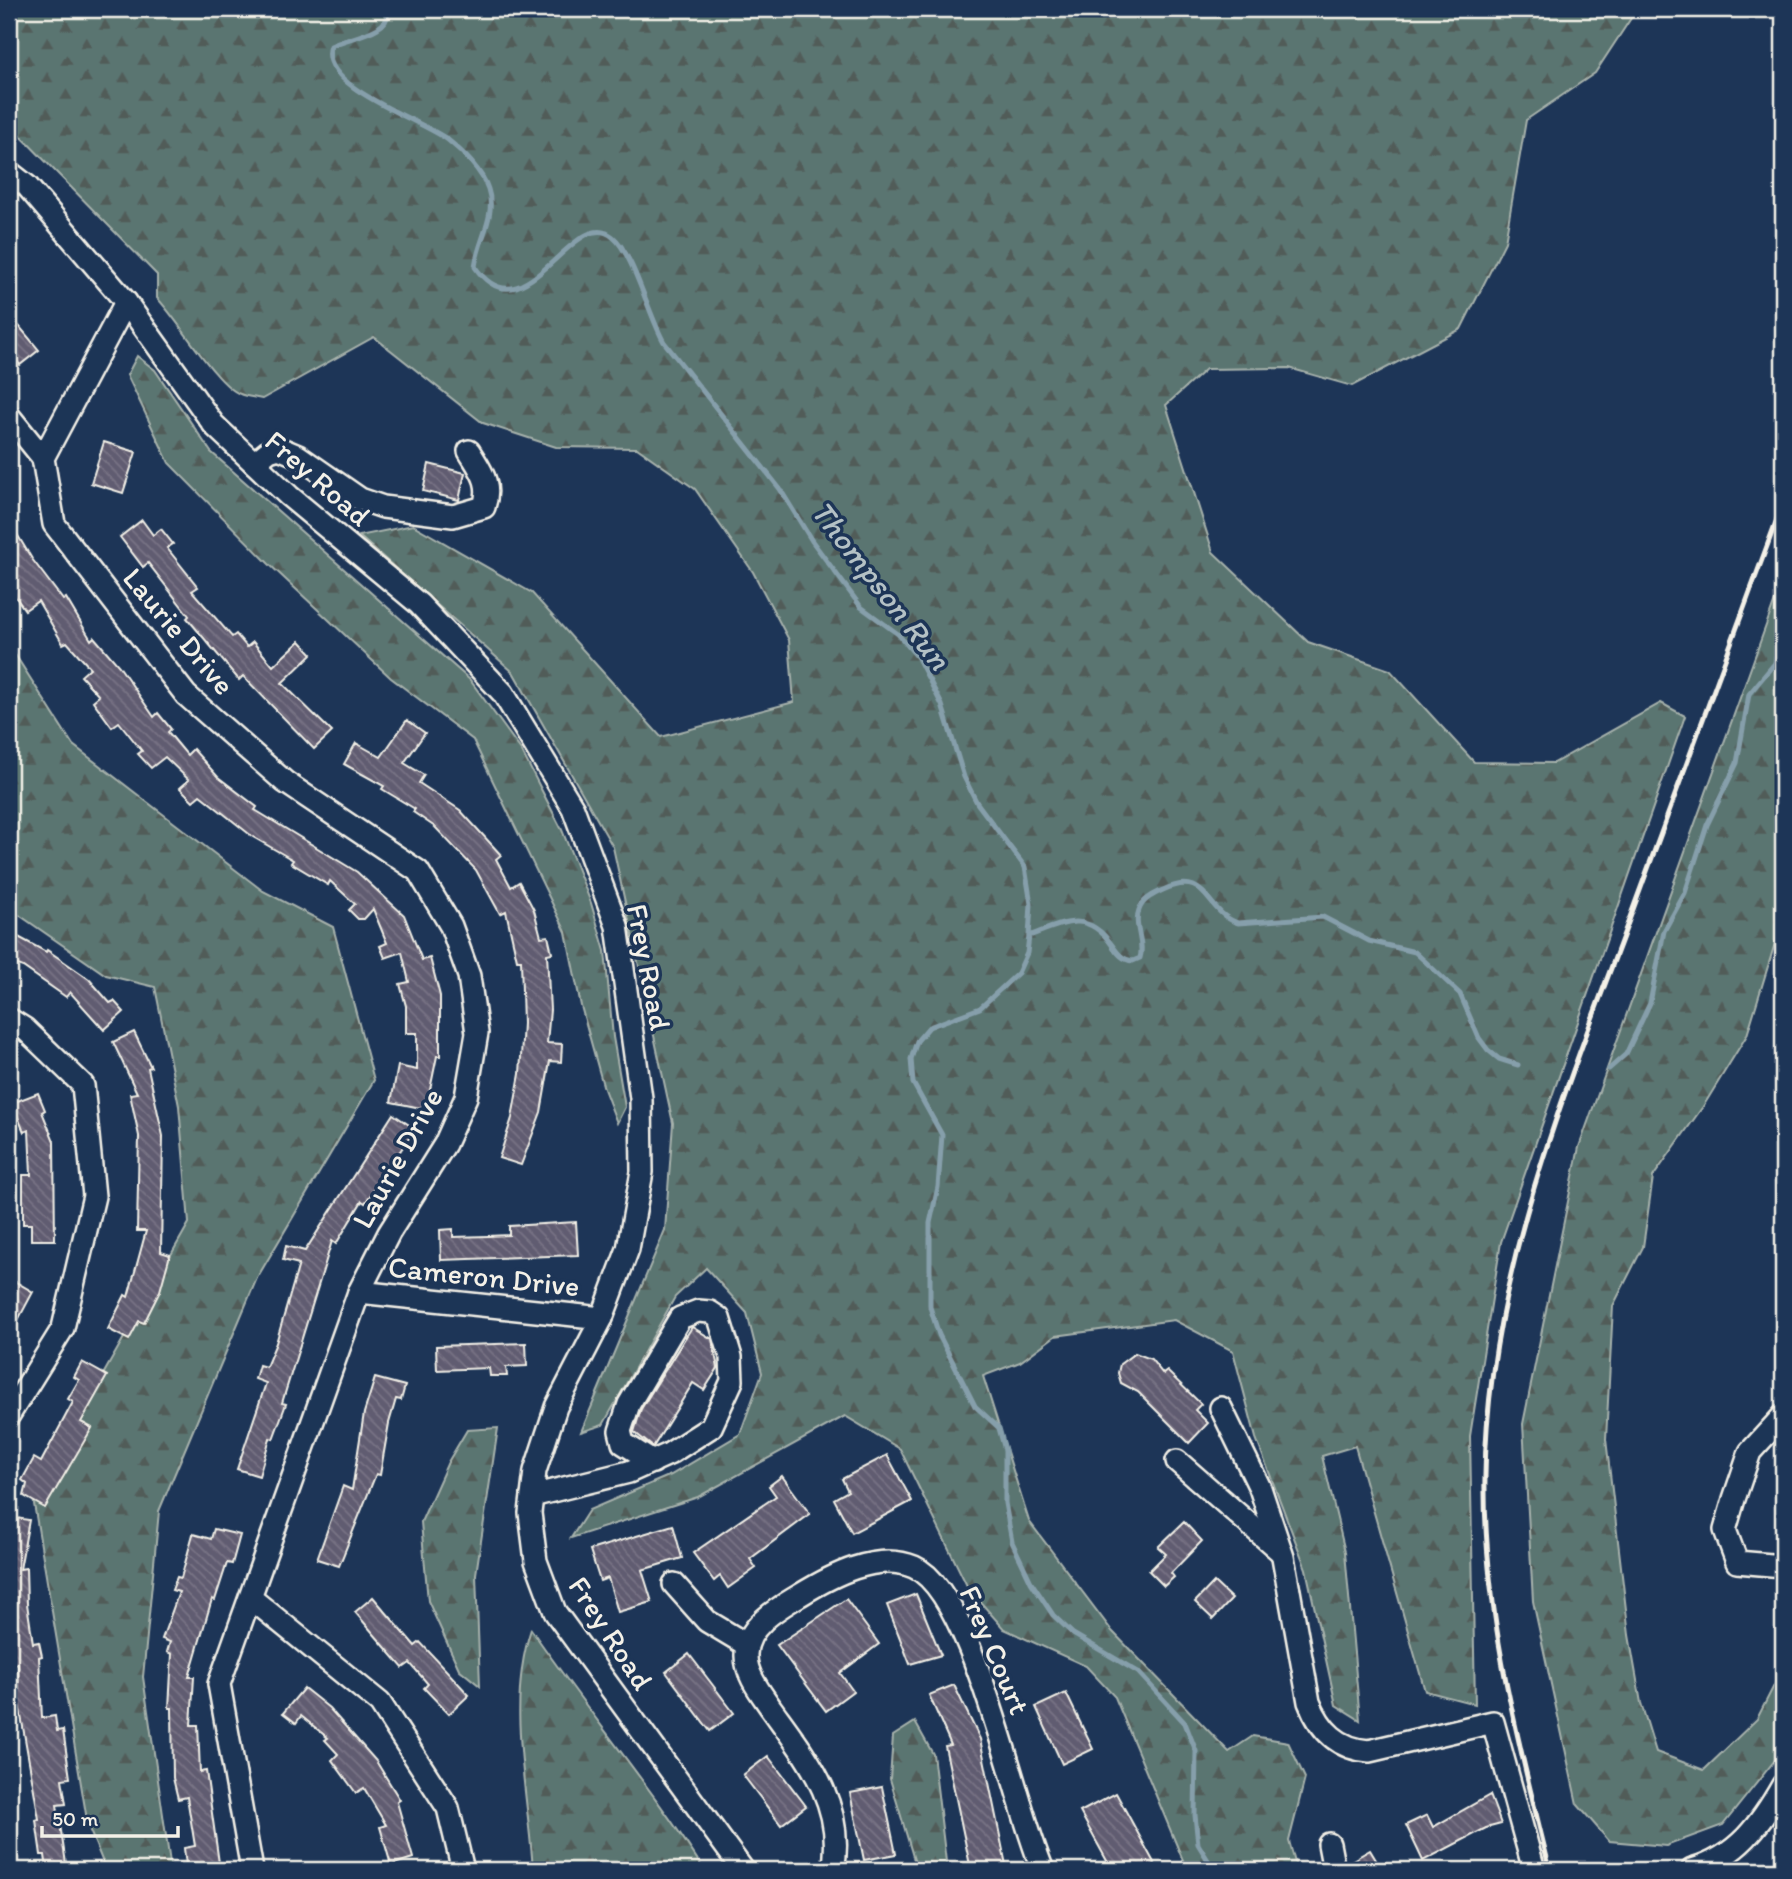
<svg xmlns="http://www.w3.org/2000/svg" width="1792" height="1879" viewBox="0 0 1792 1879" font-family="Itim,sans-serif">
<style>
.forest{fill:url(#forest-firs);stroke:#a7b2ac;stroke-width:2}
.lines{fill:none;stroke-linecap:round;stroke-linejoin:round}
.stream{stroke:#869fab;stroke-width:5}
.building{fill:url(#building-back-hatch);stroke:#f4f1e8;stroke-width:2}
.minor-casing{stroke:#f4f1e8;stroke-width:26}
.minor{stroke:#1d3557;stroke-width:21}
.rail{stroke:#f4f1e8;stroke-width:5}
.labels{text-anchor:middle;dominant-baseline:central;stroke-width:7;stroke-linejoin:round;paint-order:stroke}
.street-label{font-size:30px;fill:#f4f1e8;stroke:#1d3557}
.water-label{font-size:32px;font-style:italic;fill:#b4c1c5;stroke:#1d3557}
</style>
<defs>
<pattern id="forest-firs" width="22" height="20" patternUnits="userSpaceOnUse" patternTransform="scale(1.75)"><rect width="22" height="20" fill="#5a7471"/><path d="M5 1l3.5 6h-7zM16 11l3.5 6h-7z" fill="#515c59"/></pattern>
<pattern id="building-back-hatch" width="6" height="6" patternUnits="userSpaceOnUse" patternTransform="scale(1.75)"><rect width="6" height="6" fill="#615c71"/><path d="M-1 5l2 2M0 0l6 6M5-1l2 2" fill="none" stroke="#787485"/></pattern>
</defs>
<rect width="100%" height="100%" fill="#1d3557"/>
<filter id="ink" filterUnits="userSpaceOnUse"><feTurbulence type="fractalNoise" baseFrequency=".0143" numOctaves="2"/><feDisplacementMap in="SourceGraphic" scale="14" xChannelSelector="R" yChannelSelector="G"/><feConvolveMatrix kernelMatrix="1 2 1 2 8 2 1 2 1" color-interpolation-filters="sRGB"/></filter>
<g filter="url(#ink)">
<g class="forest">
<path d="M9 9H1637L1595 73 1526 120 1505 242 1461 329 1352 386 1289 368 1206 369 1166 405 1213 552 1308 642 1390 670 1474 762 1554 763 1661 703 1685 716 1501 1242 1470 1436 1475 1704 1425 1691 1355 1446 1322 1456 1345 1552 1360 1720 1336 1705 1306 1569 1256 1438 1233 1351 1174 1320 1055 1336 1020 1362 983 1376 1029 1521 1112 1631 1229 1752 1253 1736 1288 1742 1305 1778 1289 1841 1297 1870H1187L1115 1697 1086 1666 1004 1629 968 1588 900 1449 845 1416 698 1497 571 1538 589 1510 671 1475 740 1434 762 1373 747 1313 706 1268 675 1297 603 1425 581 1432 665 1230 673 1123 613 847 513 672 359 536 413 525 532 593 661 737 794 702 789 640 753 572 695 489 637 448 556 447 483 423 374 337 262 399C255 397 247 397 240 394 217 386 178 319 157 298V275L9 124Z"/>
<path d="M137 356 155 370 211 452 470 680 521 750 562 830 591 903 605 951 613 1037 625 1107 617 1123 604 1089 581 1006 566 932 473 740 391 678 269 564 169 463 127 375Z"/>
<path d="M1783 578V917L1747 1035 1704 1105 1653 1177 1643 1247 1613 1306 1606 1439 1629 1635 1641 1703 1656 1752 1704 1770 1757 1719 1783 1668V1750L1723 1825 1666 1846 1609 1841 1577 1804 1533 1601 1523 1424 1579 1147Z"/>
<path d="M9 645 73 745 263 891 333 927 374 1080 257 1278 159 1511 143 1677 171 1870H106L88 1826 33 1498 189 1223 179 1106 155 987 106 975 9 908Z"/>
<path d="M498 1428 476 1574 480 1686 459 1669 428 1601 421 1522 448 1462 467 1430Z"/>
<path d="M531 1629C587 1711 651 1786 704 1870H533C528 1792 506 1704 531 1629Z"/>
<path d="M915 1722 933 1754 947 1870H917L890 1779 893 1736Z"/>
</g>
<g class="lines">
<g class="stream">
<path d="M387 9C394 33 346 37 331 46 316 86 422 120 448 140 463 152 482 171 488 189 497 216 478 240 475 267 525 339 573 203 613 237 633 253 649 316 664 342L780 489 812 541 861 607 898 634 918 658 942 705 964 777 977 803 1025 867 1031 904 1029 936 1027 953 1018 973 980 1008 929 1027 917 1041 911 1059 913 1083 942 1135 938 1187 930 1223V1307L939 1335 975 1406 999 1428 1005 1450V1503L1012 1542 1031 1582 1053 1615 1073 1634 1138 1672 1185 1723 1196 1751 1195 1815 1198 1844 1214 1870"/>
<path d="M1029 936C1064 923 1087 909 1112 945 1118 954 1123 960 1133 961L1140 958C1145 942 1133 926 1139 910 1143 899 1153 895 1163 890 1209 869 1203 911 1238 923L1323 917 1369 941 1415 952 1460 994 1479 1038 1488 1050 1499 1059 1518 1065"/>
<path d="M1609 1069 1626 1054 1650 1003 1664 931 1685 893 1707 825 1737 763 1749 694 1775 663 1783 621"/>
</g>
</g>
<g class="building">
<path d="M9 314 39 350 20 365 9 352Z"/>
<path d="M104 442 136 452 123 493 91 483Z"/>
<path d="M429 464 465 473 459 500 423 491Z"/>
<path d="M142 520 153 535 161 529 173 544 167 548 198 587 192 591 232 637 236 634 247 647 253 642 273 666 300 641 312 654 282 683 332 732 314 749 243 676 239 680 187 618 189 616 148 563 143 567 120 537Z"/>
<path d="M9 521 32 559 63 600 66 598 91 640 94 637 119 666 154 717 158 713 171 729 168 732 187 755 193 749 218 777 257 807 255 810 357 872 404 915 422 960 430 958 440 996V1056H437L426 1109 391 1102 398 1066 417 1070V1033H406V1006L400 984 409 982 402 952 385 958 380 946 387 943 373 909 364 919H358L349 910 355 904 330 881 328 885 291 863 293 860 253 837 200 795 193 801 180 788 189 780 165 757 151 768 138 754 142 751 119 722 112 727 93 701 99 696 81 676 90 668 67 642 63 644 38 601 25 610 9 588Z"/>
<path d="M407 720 425 733 404 763 424 775 419 783 460 810 501 855 496 859 511 887 519 882 534 910 541 937 548 936 552 953 547 954 550 1010 547 1043 562 1044 561 1062 550 1061 541 1112 521 1165 499 1158 512 1118 520 1074 523 1023 521 960H517L506 911 500 914 476 870 435 827 413 812 415 809 382 789 384 786 344 764 356 743 381 757Z"/>
<path d="M9 932 46 952 47 950 89 979 110 1003 114 1001 124 1012 104 1030 70 992 66 997 23 967 9 962Z"/>
<path d="M134 1032 151 1067 148 1068 163 1136 161 1252 170 1255 160 1291 144 1323 139 1321 129 1340 108 1329 125 1295 128 1297 146 1231H137L139 1136 130 1094 137 1093 113 1042Z"/>
<path d="M38 1093 45 1110 42 1112 54 1141 55 1240H31V1224H23V1175H31L29 1130 24 1132 12 1103Z"/>
<path d="M393 1114 415 1129 365 1203 362 1201 336 1244 332 1241 282 1403 286 1404 273 1439 270 1438 259 1476 237 1469 266 1383 255 1379 259 1365 266 1367 276 1343 299 1264 283 1260 286 1246 305 1251Z"/>
<path d="M576 1222 578 1255 441 1260 440 1230 453 1229V1237L488 1236 509 1235V1226Z"/>
<path d="M9 1278 33 1292 9 1337Z"/>
<path d="M692 1327 712 1339 718 1368 704 1390 693 1383 653 1447 634 1432 641 1409Z"/>
<path d="M526 1343 527 1366 506 1367 507 1376H490L489 1368 437 1370 436 1346Z"/>
<path d="M1135 1353 1151 1359 1163 1374 1167 1371 1201 1404 1195 1410 1208 1423 1189 1443 1138 1392 1121 1383 1118 1373 1120 1364Z"/>
<path d="M82 1362 107 1376 81 1422 92 1428 45 1508 24 1496 27 1484 22 1480 34 1458 41 1462 73 1402 68 1399 79 1380 74 1377Z"/>
<path d="M375 1378 405 1386 401 1400 396 1399 389 1423 380 1475 376 1474 339 1566 317 1559 343 1486 352 1490 364 1413Z"/>
<path d="M887 1455 912 1501 852 1533 834 1499 848 1491 842 1479Z"/>
<path d="M782 1476 810 1514 750 1559 756 1568 728 1588 720 1576 714 1581 693 1553 776 1496 769 1486Z"/>
<path d="M9 1517 29 1520 20 1569 26 1568 27 1604 33 1643 39 1642 42 1656 39 1657 42 1718 55 1716 57 1731 63 1730 70 1778 62 1779 66 1804 57 1805 67 1870H47L45 1855H41L36 1820 39 1819 19 1704 18 1663 14 1664 9 1634Z"/>
<path d="M1184 1522 1202 1541 1171 1573 1174 1577 1164 1586 1149 1571 1166 1554 1158 1547Z"/>
<path d="M673 1525 682 1558 642 1570 652 1602 618 1612 608 1578 600 1581 590 1550Z"/>
<path d="M214 1529 240 1535 232 1564 227 1563 215 1600 212 1599 189 1677H194L191 1725H198L200 1772 206 1771 220 1870H197L196 1863 186 1865 184 1848 195 1846 187 1797 178 1799 173 1778 172 1708H169L172 1654 167 1652 170 1642 162 1639 179 1592 172 1590 177 1577 181 1578 193 1534 211 1539Z"/>
<path d="M1214 1582 1232 1599 1213 1619 1195 1602Z"/>
<path d="M916 1594 941 1655 910 1664 887 1605Z"/>
<path d="M373 1597 415 1646 420 1642 469 1695 449 1714 424 1688 428 1684 410 1663 403 1668 355 1612Z"/>
<path d="M846 1599 879 1644 840 1673 853 1691 826 1711 777 1645Z"/>
<path d="M689 1654 734 1713 710 1731 666 1672Z"/>
<path d="M954 1685 980 1739 1007 1870H971L945 1746 951 1745 929 1695Z"/>
<path d="M304 1688 329 1708 376 1761 400 1800 397 1802 413 1858 391 1865 380 1827 386 1825 364 1788 356 1793 332 1760 338 1754 325 1740 328 1738 301 1716 296 1723 283 1713Z"/>
<path d="M1066 1693 1093 1749 1062 1764 1036 1707Z"/>
<path d="M768 1756 806 1806 781 1825 743 1775Z"/>
<path d="M882 1787 896 1854 864 1860 850 1793Z"/>
<path d="M1116 1793 1158 1870H1112L1080 1812Z"/>
<path d="M1490 1795 1501 1824 1486 1828 1423 1861 1406 1825 1427 1815 1433 1827Z"/>
<path d="M1370 1850 1382 1870H1347L1346 1864Z"/>
</g>
<g class="lines">
<defs>
<g id="minor">
<path d="M9 172 27 186 126 302 214 425 289 496 419 604 503 693 573 808 617 926 641 1098 642 1172 628 1249 602 1318 556 1407 535 1471 530 1513 536 1561 555 1612 743 1870"/>
<path d="M126 302 43 458 54 524 186 695 285 782 418 871 451 926 469 976 477 1033 466 1097 445 1144 389 1233 359 1292 219 1684 252 1870"/>
<path d="M9 416 43 458"/>
<path d="M254 463 269 451 279 448 298 456 360 499 383 507 453 516 484 507C492 483 481 471 469 451"/>
<path d="M9 1019 25 1029 83 1085 94 1196 63 1328 9 1415"/>
<path d="M359 1292 602 1318"/>
<path d="M1221 1408 1260 1488 1283 1557 1309 1702C1320 1730 1338 1749 1369 1751L1493 1722 1534 1870"/>
<path d="M1783 1416 1750 1452 1734 1499 1725 1530 1737 1562 1783 1566"/>
<path d="M1177 1461 1280 1551"/>
<path d="M532 1496 629 1472 669 1454 711 1427 732 1381 731 1357 719 1318 710 1312 698 1311 680 1318 629 1404 620 1431 623 1443 653 1462"/>
<path d="M674 1584 707 1621 747 1645"/>
<path d="M252 1599 380 1703 448 1808 463 1870"/>
<path d="M1329 1844 1334 1870"/>
<path d="M833 1870C846 1805 807 1758 771 1708 761 1693 746 1675 746 1656 745 1627 778 1608 800 1595 831 1576 877 1551 914 1567 973 1592 1015 1808 1043 1870"/>
<path d="M1692 1870C1737 1857 1761 1824 1783 1785"/>
</g>
</defs>
<use href="#minor" class="minor-casing"/>
<use href="#minor" class="minor"/>
<path class="rail" d="M1550 1870C1518 1741 1483 1611 1485 1476 1487 1288 1557 1112 1622 939 1676 793 1729 648 1783 503"/>
</g>
</g>
<g class="labels">
<g class="street-label">
<text transform="translate(318 478) rotate(41)">Frey Road</text>
<text transform="translate(179 631) rotate(50)">Laurie Drive</text>
<text transform="translate(649 967) rotate(79)">Frey Road</text>
<text transform="translate(397 1158) rotate(-61)">Laurie Drive</text>
<text transform="translate(484 1276) rotate(6)">Cameron Drive</text>
<text transform="translate(611 1633) rotate(57)">Frey Road</text>
<text transform="translate(995 1650) rotate(67)">Frey Court</text>
</g>
<g class="water-label">
<text transform="translate(881 585) rotate(52)">Thompson Run</text>
</g>
</g>
<rect width="1792" height="1879" fill="none" stroke="#1d3557" stroke-width="35"/>
<rect x="18" y="18" width="1757" height="1844" fill="none" stroke="#f4f1e8" stroke-width="2.5" filter="url(#ink)"/>
<path d="M42 1826v10h136v-10" fill="none" stroke="#f4f1e8" stroke-width="3.5"/>
<text x="52" y="1826" font-size="21" fill="#f4f1e8" stroke="#1d3557" stroke-width="5" paint-order="stroke">50 m</text>
</svg>
